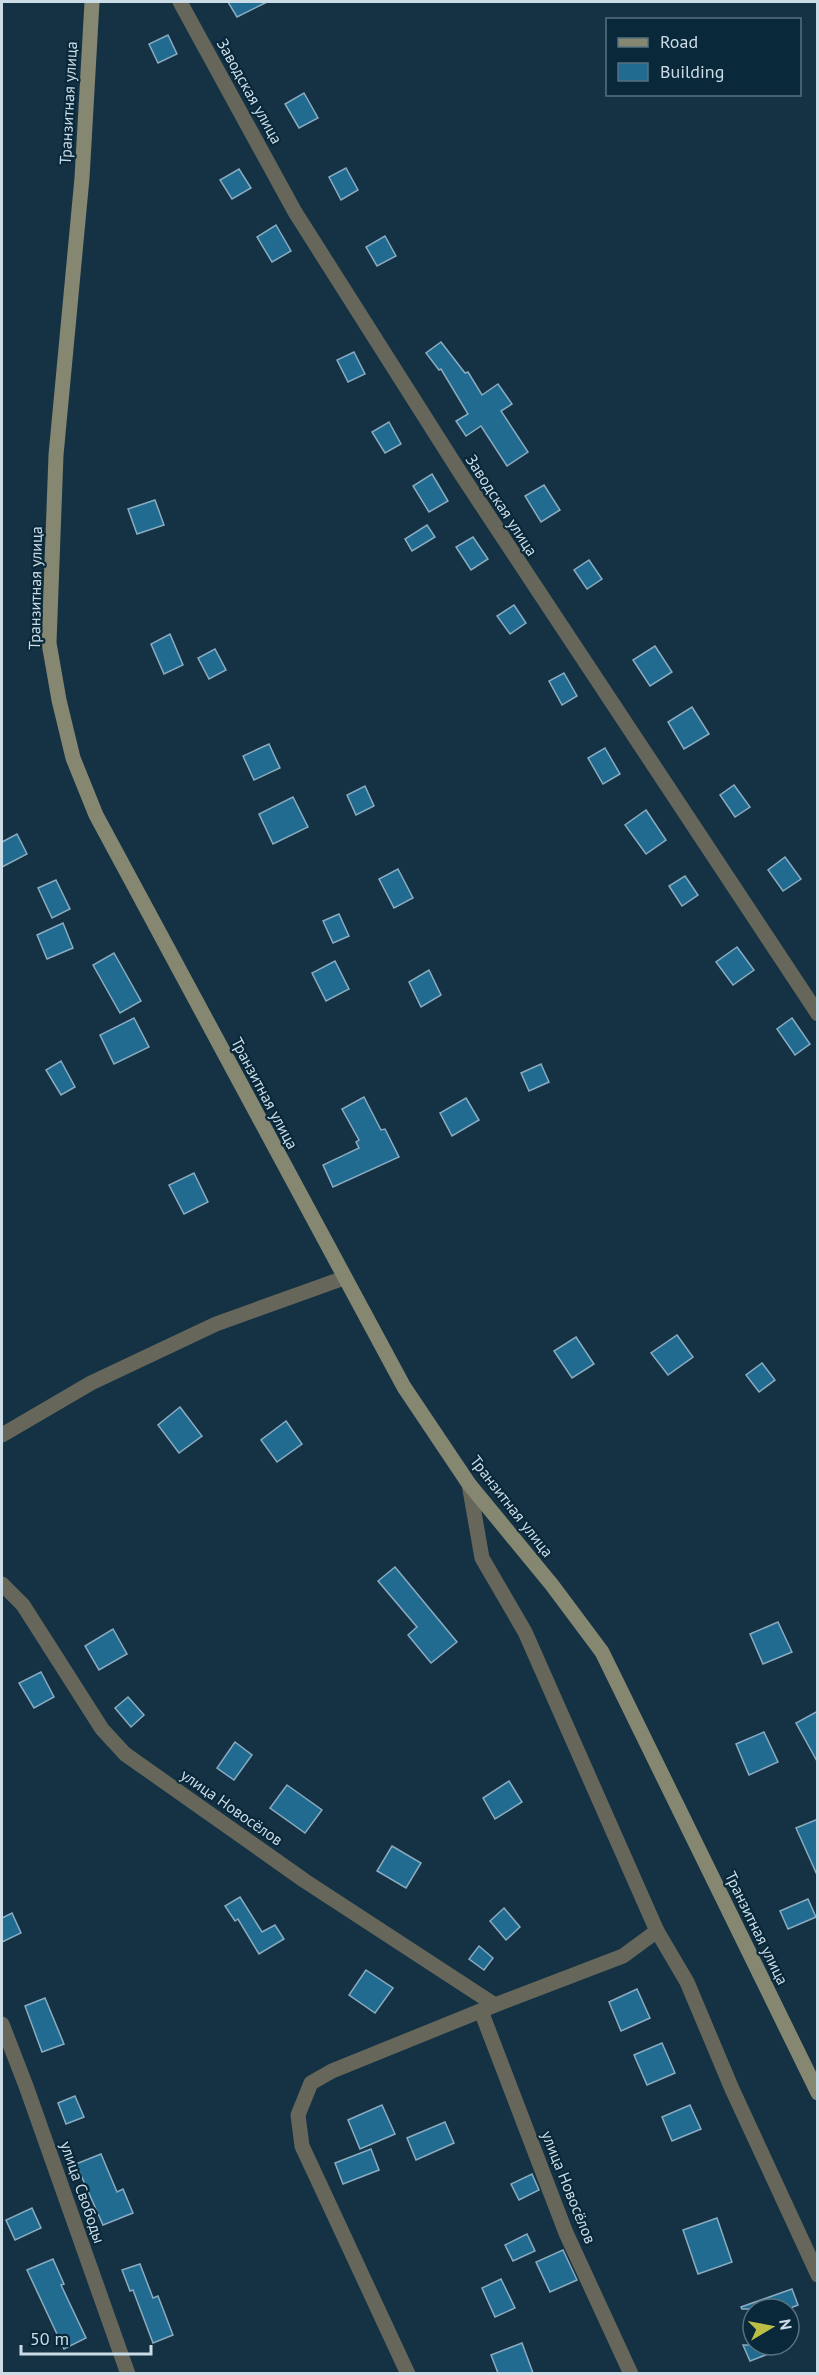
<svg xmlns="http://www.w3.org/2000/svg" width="819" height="2375" viewBox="0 0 819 2375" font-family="'PT Sans',sans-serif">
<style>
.building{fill:#216b91;stroke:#8aabc0;stroke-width:1.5}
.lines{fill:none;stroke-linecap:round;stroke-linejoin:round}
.street{stroke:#66675a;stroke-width:15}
.secondary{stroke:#858771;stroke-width:15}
.labels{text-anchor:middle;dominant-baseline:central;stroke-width:4.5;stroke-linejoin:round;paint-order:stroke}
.street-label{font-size:16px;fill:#cbdce7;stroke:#092839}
</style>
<rect width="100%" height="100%" fill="#143244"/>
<g class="building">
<path d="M228 2H267L237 17Z"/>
<path d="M168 35 177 54 158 63 149 44Z"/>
<path d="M304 93 318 118 299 128 285 104Z"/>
<path d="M346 168 358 190 341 200 329 177Z"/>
<path d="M239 169 251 188 232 199 220 180Z"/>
<path d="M276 225 291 251 272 262 257 237Z"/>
<path d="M385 236 396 256 377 266 366 247Z"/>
<path d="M441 342 465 373 468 372 482 395 498 384 512 404 501 411 528 452 507 466 481 426 466 436 456 421 468 414 441 369 439 370 426 353Z"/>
<path d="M354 352 365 374 348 382 337 360Z"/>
<path d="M389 422 401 444 385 453 372 432Z"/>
<path d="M432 474 448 501 429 512 413 486Z"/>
<path d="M544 485 560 510 541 522 525 496Z"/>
<path d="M155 500 164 525 137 534 128 509Z"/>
<path d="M427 525 435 537 412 551 405 539Z"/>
<path d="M473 537 488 559 471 570 456 547Z"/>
<path d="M589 560 602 579 587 589 574 570Z"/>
<path d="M514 605 526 623 510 634 497 616Z"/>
<path d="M170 634 183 665 164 674 151 644Z"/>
<path d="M655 646 672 672 650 686 633 660Z"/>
<path d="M215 649 226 670 209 679 198 658Z"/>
<path d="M564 673 577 696 562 705 549 681Z"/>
<path d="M692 707 709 734 684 749 668 722Z"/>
<path d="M269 744 280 768 254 780 243 756Z"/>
<path d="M605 748 620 774 603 784 588 758Z"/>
<path d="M734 785 750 807 735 817 720 795Z"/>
<path d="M365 786 374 806 356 815 347 795Z"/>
<path d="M293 797 308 827 273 844 259 814Z"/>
<path d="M646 810 666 840 646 854 625 825Z"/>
<path d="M17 834 27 854 2 867V842Z"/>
<path d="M785 857 801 879 783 891 768 870Z"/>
<path d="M398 869 413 898 394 908 379 879Z"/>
<path d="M685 876 698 895 682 906 669 886Z"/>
<path d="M56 880 70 909 52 918 38 888Z"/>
<path d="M339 914 349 936 333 943 323 921Z"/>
<path d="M63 923 73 948 47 959 37 935Z"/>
<path d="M737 947 754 970 733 985 716 962Z"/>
<path d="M114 953 141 1001 120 1013 93 965Z"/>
<path d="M335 961 349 989 326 1001 312 973Z"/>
<path d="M429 970 441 995 421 1007 409 982Z"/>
<path d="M134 1018 149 1047 114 1064 100 1035Z"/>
<path d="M792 1018 810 1044 795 1055 777 1029Z"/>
<path d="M61 1061 75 1087 61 1095 46 1070Z"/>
<path d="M541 1064 549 1082 529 1091 521 1073Z"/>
<path d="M364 1097 381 1130 385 1129 399 1157 333 1187 323 1165 359 1148 356 1142 359 1140 342 1109Z"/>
<path d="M466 1098 479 1120 452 1136 440 1113Z"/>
<path d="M194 1173 208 1202 184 1214 169 1185Z"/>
<path d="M677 1335 693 1357 668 1375 651 1353Z"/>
<path d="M576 1337 594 1364 572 1378 554 1351Z"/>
<path d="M762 1363 775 1380 759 1392 746 1375Z"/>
<path d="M180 1407 202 1436 179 1453 158 1425Z"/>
<path d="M286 1421 302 1444 277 1462 261 1440Z"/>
<path d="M395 1567 457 1642 431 1663 408 1635 417 1627 378 1581Z"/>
<path d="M778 1622 792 1652 763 1664 750 1634Z"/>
<path d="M113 1629 127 1654 99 1670 85 1646Z"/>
<path d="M41 1672 54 1697 34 1708 19 1683Z"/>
<path d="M128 1697 144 1715 131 1727 115 1708Z"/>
<path d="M818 1711V1763L796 1723Z"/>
<path d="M764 1732 778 1762 749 1775 736 1744Z"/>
<path d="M235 1742 252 1755 234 1780 217 1768Z"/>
<path d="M509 1781 522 1802 495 1819 483 1798Z"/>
<path d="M287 1785 322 1810 305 1833 270 1808Z"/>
<path d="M818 1819V1877L796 1828Z"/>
<path d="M392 1846 421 1863 406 1888 377 1871Z"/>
<path d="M240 1897 262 1932 275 1925 284 1939 259 1954 238 1919 235 1921 225 1906Z"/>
<path d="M808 1899 816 1917 788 1929 780 1911Z"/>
<path d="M504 1908 520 1927 506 1940 490 1921Z"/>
<path d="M12 1913 21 1933 2 1942V1918Z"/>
<path d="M479 1946 493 1958 484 1970 469 1959Z"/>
<path d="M366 1970 393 1988 375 2013 349 1995Z"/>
<path d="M637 1989 650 2018 621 2031 609 2002Z"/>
<path d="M45 1998 64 2044 42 2052 25 2006Z"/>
<path d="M662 2043 675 2073 647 2085 634 2055Z"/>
<path d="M75 2096 84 2117 66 2124 58 2103Z"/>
<path d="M382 2105 395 2134 360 2149 348 2120Z"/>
<path d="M690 2105 701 2129 672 2141 662 2117Z"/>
<path d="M445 2122 454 2143 416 2160 407 2138Z"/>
<path d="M371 2149 379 2170 343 2184 335 2163Z"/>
<path d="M101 2154 117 2192 123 2189 133 2213 103 2225 76 2164Z"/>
<path d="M532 2174 539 2190 519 2200 511 2184Z"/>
<path d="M32 2208 41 2228 15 2240 6 2220Z"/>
<path d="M717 2218 732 2262 698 2274 683 2230Z"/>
<path d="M527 2234 535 2251 513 2261 505 2245Z"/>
<path d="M563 2250 577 2280 550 2292 536 2262Z"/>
<path d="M53 2259 64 2284 61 2285 86 2338 64 2349 27 2270Z"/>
<path d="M140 2264 153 2298 158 2296 173 2335 153 2343 133 2290 130 2291 122 2270Z"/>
<path d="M501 2279 515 2308 495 2317 482 2288Z"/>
<path d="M792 2289 798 2305 788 2309H742L741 2307Z"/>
<path d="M522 2343 533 2373H498L491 2355Z"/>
<path d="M743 2345H788L789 2346 750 2361Z"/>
</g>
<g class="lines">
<g class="street">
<path d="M180 2 295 212 461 474 818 1014"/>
<path d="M2 1435 91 1383 216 1324 344 1278"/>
<path d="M469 1484 482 1558 525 1632 657 1931 687 1982 732 2089 818 2275"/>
<path d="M2 1584 23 1605 102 1729 125 1754 305 1881 495 2005"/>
<path d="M481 2011 566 2233 631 2374"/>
<path d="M2 2024 26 2086 128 2374"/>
<path d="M408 2374 302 2146 298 2115 311 2083 332 2071 495 2005 623 1956 657 1931"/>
</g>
<path class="secondary" d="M92 2 82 178 56 455 49 643 59 700 73 758 96 815 404 1387 469 1484 552 1585 602 1652 818 2093"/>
</g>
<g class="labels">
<g class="street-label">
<text transform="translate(250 91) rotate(61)">Заводская улица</text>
<text transform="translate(68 103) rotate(-87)">Транзитная улица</text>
<text transform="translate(502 505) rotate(57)">Заводская улица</text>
<text transform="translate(35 588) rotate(-89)">Транзитная улица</text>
<text transform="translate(265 1093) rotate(62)">Транзитная улица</text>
<text transform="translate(512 1506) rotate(52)">Транзитная улица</text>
<text transform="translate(232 1807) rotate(35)">улица Новосёлов</text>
<text transform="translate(757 1928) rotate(64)">Транзитная улица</text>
<text transform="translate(569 2187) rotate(68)">улица Новосёлов</text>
<text transform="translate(83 2192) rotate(71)">улица Свободы</text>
</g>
</g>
<rect width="819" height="2375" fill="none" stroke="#cbdce7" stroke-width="6"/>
<rect x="606" y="18" width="195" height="78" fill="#092839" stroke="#57707f" stroke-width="1.5"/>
<rect x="618" y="38" width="30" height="9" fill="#858771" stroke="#57707f" stroke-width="1.5"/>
<text x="660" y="48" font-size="18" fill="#cbdce7">Road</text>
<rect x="618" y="63" width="30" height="18" fill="#216b91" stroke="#57707f" stroke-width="1.5"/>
<text x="660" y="78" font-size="18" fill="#cbdce7">Building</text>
<g transform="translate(771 2327) rotate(80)"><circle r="28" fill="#092839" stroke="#57707f" stroke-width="1.5"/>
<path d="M0-4.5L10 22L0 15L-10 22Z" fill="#bcbf44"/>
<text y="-9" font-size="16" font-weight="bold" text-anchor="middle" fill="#cbdce7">N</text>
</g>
<path d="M21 2345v9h130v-9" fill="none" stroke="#cbdce7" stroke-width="3"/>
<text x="30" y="2345" font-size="18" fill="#cbdce7" stroke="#092839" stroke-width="4.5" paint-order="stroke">50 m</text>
</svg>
